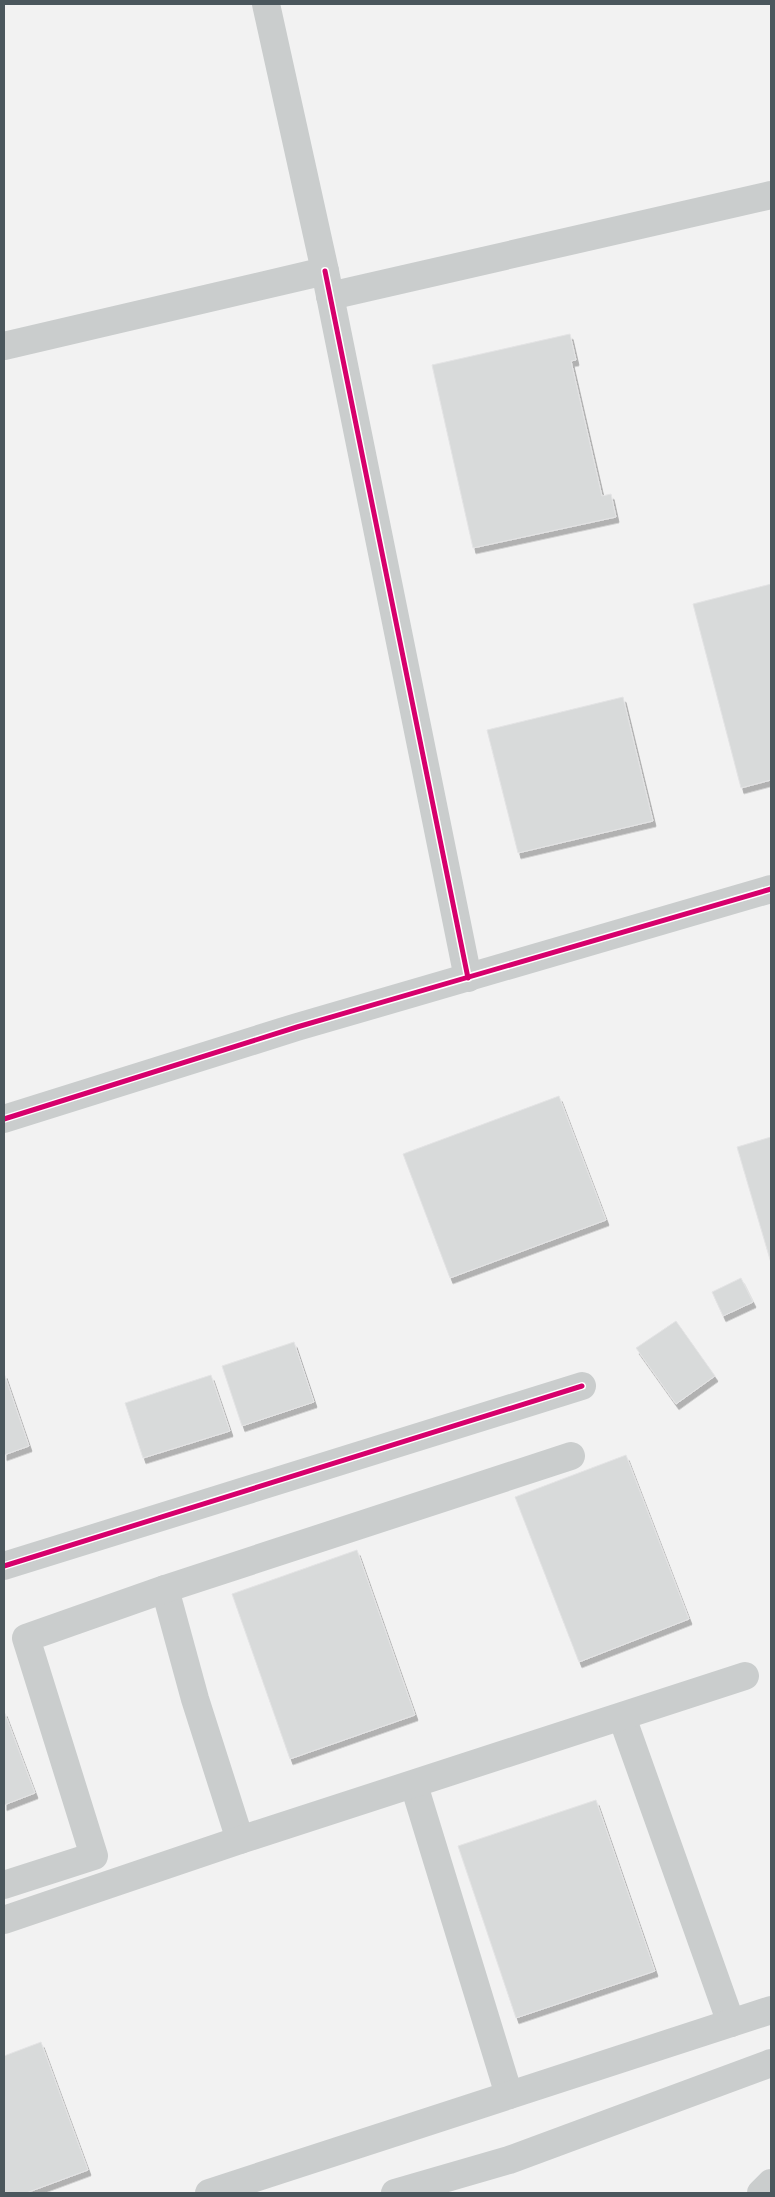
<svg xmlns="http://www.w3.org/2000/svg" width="775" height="2197" viewBox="0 0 775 2197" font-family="Jost,sans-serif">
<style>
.building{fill:#d8dada;stroke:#e4e4e5;filter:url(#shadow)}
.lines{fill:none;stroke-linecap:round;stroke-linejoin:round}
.minor{stroke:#cacdcd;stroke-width:28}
.cycleway-casing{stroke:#fff;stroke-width:8}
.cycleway{stroke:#d6006c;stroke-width:5}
</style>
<defs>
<filter id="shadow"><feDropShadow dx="3" dy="5.5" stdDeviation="0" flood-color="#0004"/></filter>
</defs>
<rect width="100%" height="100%" fill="#f2f2f2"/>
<g class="building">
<path d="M570 334 576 360 571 361 602 496 611 494 616 517 473 548 432 365Z"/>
<path d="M771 584V780L741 788 693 604Z"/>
<path d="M623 697 653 821 518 853 487 730Z"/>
<path d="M559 1096 606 1220 450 1278 403 1154Z"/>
<path d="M771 1137V1263L737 1147Z"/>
<path d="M741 1278 753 1302 723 1316 712 1292Z"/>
<path d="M676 1321 715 1376 676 1404 636 1348Z"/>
<path d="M294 1342 314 1402 242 1426 222 1366Z"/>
<path d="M4 1373 29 1446 4 1455Z"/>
<path d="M211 1375 230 1431 143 1458 125 1403Z"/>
<path d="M626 1455 689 1619 579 1662 515 1497Z"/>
<path d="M357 1550 415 1715 290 1759 232 1594Z"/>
<path d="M4 1711 35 1793 4 1805Z"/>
<path d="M596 1800 655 1971 516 2018 458 1846Z"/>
<path d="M41 2042 88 2170 26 2193H4V2056Z"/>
</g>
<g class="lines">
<g class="minor">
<path d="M325 271 468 978"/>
<path d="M330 296 771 195"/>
<path d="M4 346 325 271 266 4"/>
<path d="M4 1119 297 1027 771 889"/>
<path d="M4 1566 582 1386"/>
<path d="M165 1589 195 1699 240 1840"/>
<path d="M622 1717 731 2023"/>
<path d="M414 1785 509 2095"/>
<path d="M4 1885 94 1856 26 1638 165 1589 571 1456"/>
<path d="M4 1920 240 1840 745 1676"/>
<path d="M209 2193 771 2010"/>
<path d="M395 2193 509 2160 771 2063"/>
<path d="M761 2193 771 2183"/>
</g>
<defs>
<g id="cycleway">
<path d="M325 271 468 978"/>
<path d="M4 1119 297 1027 771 889"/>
<path d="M4 1566 582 1386"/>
</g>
</defs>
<use href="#cycleway" class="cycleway-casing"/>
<use href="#cycleway" class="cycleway"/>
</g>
<rect width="775" height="2197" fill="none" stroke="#4b575d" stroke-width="10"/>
</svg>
